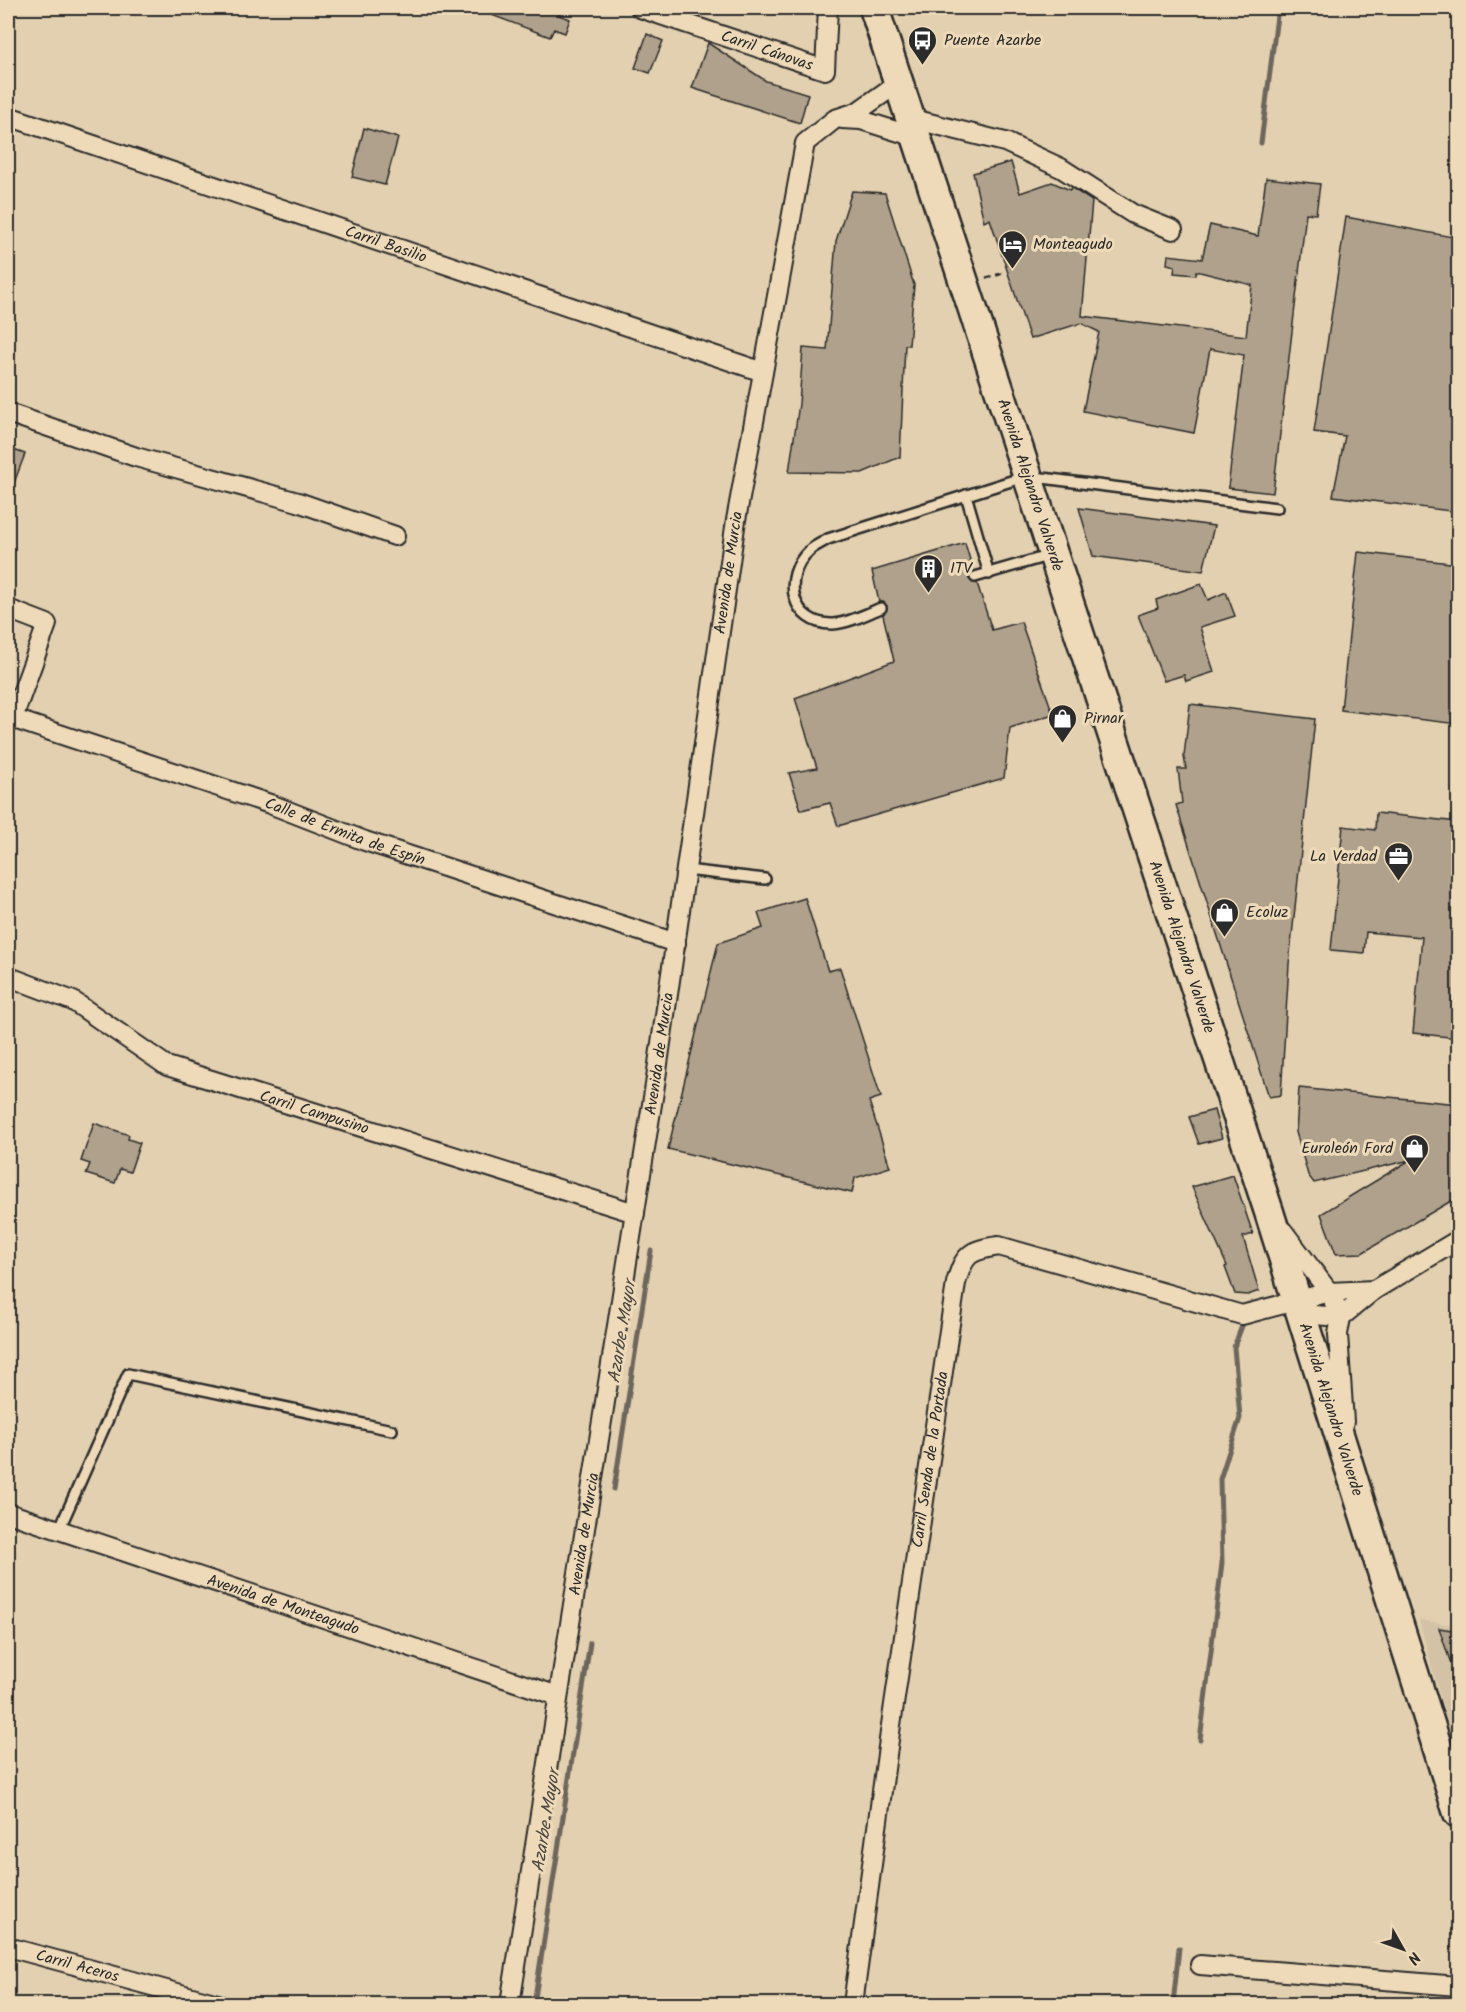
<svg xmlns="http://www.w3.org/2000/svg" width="1466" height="2012" viewBox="0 0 1466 2012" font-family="Kalam,sans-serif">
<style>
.built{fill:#d3c2a5}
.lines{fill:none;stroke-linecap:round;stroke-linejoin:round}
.stream{stroke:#6e665b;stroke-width:5}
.building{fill:#afa18b;stroke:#2b2b2b;stroke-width:1.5}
.service-casing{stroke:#2b2b2b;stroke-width:14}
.minor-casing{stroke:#2b2b2b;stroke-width:22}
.primary-casing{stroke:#2b2b2b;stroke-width:33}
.path{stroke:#2b2b2b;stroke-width:3;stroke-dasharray:6 4.5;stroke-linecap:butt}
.service{stroke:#eedab8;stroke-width:9}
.minor{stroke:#eedab8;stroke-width:18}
.primary{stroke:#eedab8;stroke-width:28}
.labels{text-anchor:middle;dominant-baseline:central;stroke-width:6;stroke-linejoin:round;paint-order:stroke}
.poi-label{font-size:16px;fill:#2b2b2b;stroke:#eedab8;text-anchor:start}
.street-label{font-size:16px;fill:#2b2b2b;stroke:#eedab8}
.water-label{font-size:18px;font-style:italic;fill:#4c4943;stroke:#eedab8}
</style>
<rect width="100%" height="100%" fill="#e2d0b0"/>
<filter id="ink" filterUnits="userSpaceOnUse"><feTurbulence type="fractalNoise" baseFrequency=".0167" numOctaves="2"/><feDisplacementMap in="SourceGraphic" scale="12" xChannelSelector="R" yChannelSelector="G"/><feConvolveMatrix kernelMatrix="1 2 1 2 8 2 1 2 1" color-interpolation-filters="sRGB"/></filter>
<g filter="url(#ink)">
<path class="built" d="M1419 1620 1458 1626V1755L1449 1729Z"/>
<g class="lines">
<g class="stream">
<path d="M1261 143 1278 8"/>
<path d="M614 1489 651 1251"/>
<path d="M1200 1740 1222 1563 1220 1479 1240 1418 1234 1347 1242 1326"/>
<path d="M534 2004 590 1643"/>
<path d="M1173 2004 1179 1948"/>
</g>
</g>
<g class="building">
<path d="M473 8H562L559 15 570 19 565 33 554 29 550 37Z"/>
<path d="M647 34 663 41 650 73 635 68Z"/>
<path d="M708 43 766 81 808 94 800 123 692 88Z"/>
<path d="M364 128 398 138 385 185 352 177Z"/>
<path d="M1011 162 1020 193 1052 182 1070 190 1072 188 1092 201 1082 316 1246 336 1252 285 1196 271V275L1174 273 1175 266 1167 264 1168 255 1202 259 1210 225 1258 236 1266 178 1320 184 1316 214 1306 213 1273 493 1228 488 1244 355 1210 349 1194 433 1083 411 1099 332 1081 323 1030 339 990 219 984 222 973 173Z"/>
<path d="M852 191 885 193 914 285 909 345H905L900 457 862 473 789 472 799 404 803 348 827 350 836 241Z"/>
<path d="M1346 217 1458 238V512L1333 496 1345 436 1314 432Z"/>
<path d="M8 448 25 454 9 496H8Z"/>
<path d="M1079 508 1214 526 1203 571 1093 556Z"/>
<path d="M965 543 973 570 969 575V579L977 583 992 630 1021 622 1053 714 1010 728 1004 778 838 826 830 803 801 810 789 773 817 768 795 698 894 661 883 615 887 606 879 602 872 571Z"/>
<path d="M1358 552 1458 564V724L1341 710Z"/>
<path d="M1201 584 1208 600 1226 592 1235 616 1200 627 1214 672 1186 681 1184 675 1164 681 1138 615 1158 608 1156 600Z"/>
<path d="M1190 704 1315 719 1289 964 1281 1095 1269 1097 1176 805 1182 803 1178 769H1186L1184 756Z"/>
<path d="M1376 813 1458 822V1038L1413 1033 1422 937 1366 932 1364 953 1331 950 1343 826 1375 830Z"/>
<path d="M805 898 828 971 840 968 881 1097 869 1101 890 1167 855 1178 852 1193 668 1149 718 943 763 928 758 913Z"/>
<path d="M1299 1088 1458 1104V1197L1362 1253 1336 1254 1321 1214 1410 1160 1314 1183 1308 1175 1296 1132Z"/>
<path d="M1214 1110 1222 1138 1199 1144 1189 1117Z"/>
<path d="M94 1123 129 1135 128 1139 140 1143 130 1172 120 1169 115 1183 86 1174 90 1164 81 1161Z"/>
<path d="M1233 1175 1253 1234 1243 1237 1259 1291 1248 1295 1235 1294 1225 1267 1227 1266 1192 1187Z"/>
<path d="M1439 1628 1458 1631V1678L1456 1679Z"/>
</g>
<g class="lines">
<defs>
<g id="service">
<path d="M966 495 989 574"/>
<path d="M975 577 1051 555"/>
<path d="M881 608C866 614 849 623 833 624 791 625 781 577 809 551 814 546 822 543 828 539L1027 476 1277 508"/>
<path d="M686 870 765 879"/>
<path d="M59 1530 128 1374 392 1430"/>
</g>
<g id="minor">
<path id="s1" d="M640 8 825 70 828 8"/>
<path id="s2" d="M8 116 763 372"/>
<path d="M909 118 1005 142 1061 168 1133 214 1173 230"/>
<path d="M842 119 861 120 915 137"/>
<path d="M8 413 136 457 298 502 395 536"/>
<path d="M8 609 47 624 13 718"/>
<path id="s3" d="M8 717 270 804 365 841 676 943"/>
<path id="s4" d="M8 979 12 978 73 1001 167 1066 635 1213"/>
<path d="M1283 1231 1329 1292 1374 1290"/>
<path d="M1344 1422 1338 1334 1341 1317 1374 1290 1458 1240"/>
<path id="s5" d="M8 1513 558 1696"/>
<path id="s6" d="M8 1947 218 2004"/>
<path d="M1200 1965 1458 1986"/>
<path id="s7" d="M510 2004 655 1085 736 520 805 143 835 119 857 112 898 83"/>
<path id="s8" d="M853 2004 891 1725 956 1283C964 1254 970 1250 999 1246L1242 1315 1329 1292 1341 1317 1300 1314"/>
</g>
<g id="primary">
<path id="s9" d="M874 8 1269 1212 1458 1813"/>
</g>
</defs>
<use href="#service" class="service-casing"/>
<use href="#minor" class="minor-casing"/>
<use href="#primary" class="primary-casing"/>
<path class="path" d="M986 278 1004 273"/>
<use href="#service" class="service"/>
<use href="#minor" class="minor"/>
<use href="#primary" class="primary"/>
</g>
</g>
<defs>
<symbol id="bus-pin" viewBox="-11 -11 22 30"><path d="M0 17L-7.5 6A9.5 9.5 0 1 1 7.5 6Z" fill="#2b2b2b" stroke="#eedab8"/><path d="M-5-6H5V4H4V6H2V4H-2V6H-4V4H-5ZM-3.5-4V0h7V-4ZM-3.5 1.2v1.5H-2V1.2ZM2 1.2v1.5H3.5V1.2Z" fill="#fff"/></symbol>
<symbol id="hotel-pin" viewBox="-11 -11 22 30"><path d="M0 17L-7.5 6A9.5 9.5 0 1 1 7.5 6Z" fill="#2b2b2b" stroke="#eedab8"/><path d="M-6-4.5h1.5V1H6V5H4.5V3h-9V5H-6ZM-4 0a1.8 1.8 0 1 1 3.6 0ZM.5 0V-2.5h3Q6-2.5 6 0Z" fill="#fff"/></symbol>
<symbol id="building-pin" viewBox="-11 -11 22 30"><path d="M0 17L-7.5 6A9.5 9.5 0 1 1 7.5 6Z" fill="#2b2b2b" stroke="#eedab8"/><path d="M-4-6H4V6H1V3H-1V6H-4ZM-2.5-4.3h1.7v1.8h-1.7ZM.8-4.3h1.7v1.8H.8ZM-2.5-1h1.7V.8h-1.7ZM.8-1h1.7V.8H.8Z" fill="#fff"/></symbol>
<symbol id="shop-pin" viewBox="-11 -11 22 30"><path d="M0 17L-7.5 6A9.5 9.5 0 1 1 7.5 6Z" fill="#2b2b2b" stroke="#eedab8"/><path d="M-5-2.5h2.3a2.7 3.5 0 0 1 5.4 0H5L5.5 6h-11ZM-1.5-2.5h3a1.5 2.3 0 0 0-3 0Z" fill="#fff"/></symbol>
<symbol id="office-pin" viewBox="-11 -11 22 30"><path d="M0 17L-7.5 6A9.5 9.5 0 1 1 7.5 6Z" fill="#2b2b2b" stroke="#eedab8"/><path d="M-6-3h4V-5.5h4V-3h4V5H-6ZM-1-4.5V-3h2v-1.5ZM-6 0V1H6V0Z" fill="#fff"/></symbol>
</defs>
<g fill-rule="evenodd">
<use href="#bus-pin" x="906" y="24" width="33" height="45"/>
<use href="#hotel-pin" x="996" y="228" width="33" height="45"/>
<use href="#building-pin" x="912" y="552" width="33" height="45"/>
<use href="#shop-pin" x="1046" y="702" width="33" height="45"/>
<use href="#office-pin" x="1382" y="840" width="33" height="45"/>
<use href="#shop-pin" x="1208" y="896" width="33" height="45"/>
<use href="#shop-pin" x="1398" y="1132" width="33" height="45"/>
</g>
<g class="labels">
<g class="poi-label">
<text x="944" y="40">Puente Azarbe</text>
<text x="1033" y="244">Monteagudo</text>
<text x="950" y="568">ITV</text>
<text x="1084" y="718">Pirnar</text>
<text x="1377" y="856" text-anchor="end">La Verdad</text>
<text x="1246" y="912">Ecoluz</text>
<text x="1393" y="1148" text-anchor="end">Euroleón Ford</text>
</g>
<g class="street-label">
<text stroke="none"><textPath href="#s1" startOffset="134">Carril Cánovas</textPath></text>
<text stroke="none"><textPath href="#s2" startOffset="399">Carril Basilio</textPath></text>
<text stroke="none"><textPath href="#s9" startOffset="502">Avenida Alejandro Valverde</textPath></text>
<text stroke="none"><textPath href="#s7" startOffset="1448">Avenida de Murcia</textPath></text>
<text stroke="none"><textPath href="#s3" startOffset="356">Calle de Ermita de Espín</textPath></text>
<text stroke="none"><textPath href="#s9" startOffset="988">Avenida Alejandro Valverde</textPath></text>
<text stroke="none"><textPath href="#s7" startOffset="962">Avenida de Murcia</textPath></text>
<text stroke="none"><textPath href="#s4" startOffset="338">Carril Campusino</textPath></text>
<text stroke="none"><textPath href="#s9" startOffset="1474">Avenida Alejandro Valverde</textPath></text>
<text stroke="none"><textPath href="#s8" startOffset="550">Carril Senda de la Portada</textPath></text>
<text stroke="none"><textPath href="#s7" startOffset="476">Avenida de Murcia</textPath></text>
<text stroke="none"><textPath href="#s5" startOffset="290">Avenida de Monteagudo</textPath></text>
<text stroke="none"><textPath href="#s6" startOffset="72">Carril Aceros</textPath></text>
</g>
<g class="water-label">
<text transform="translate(623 1332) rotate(-81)">Azarbe Mayor</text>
<text transform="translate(547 1821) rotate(-81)">Azarbe Mayor</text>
</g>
</g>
<rect width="1466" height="2012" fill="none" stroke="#eedab8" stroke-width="30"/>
<rect x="15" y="15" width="1436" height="1982" fill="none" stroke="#2b2b2b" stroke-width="2" filter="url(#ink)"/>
<g transform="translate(1403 1949) rotate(130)" stroke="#eedab8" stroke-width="4.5" paint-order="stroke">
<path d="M0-4.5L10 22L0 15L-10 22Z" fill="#2b2b2b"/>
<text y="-9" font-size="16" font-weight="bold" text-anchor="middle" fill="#2b2b2b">N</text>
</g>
</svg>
